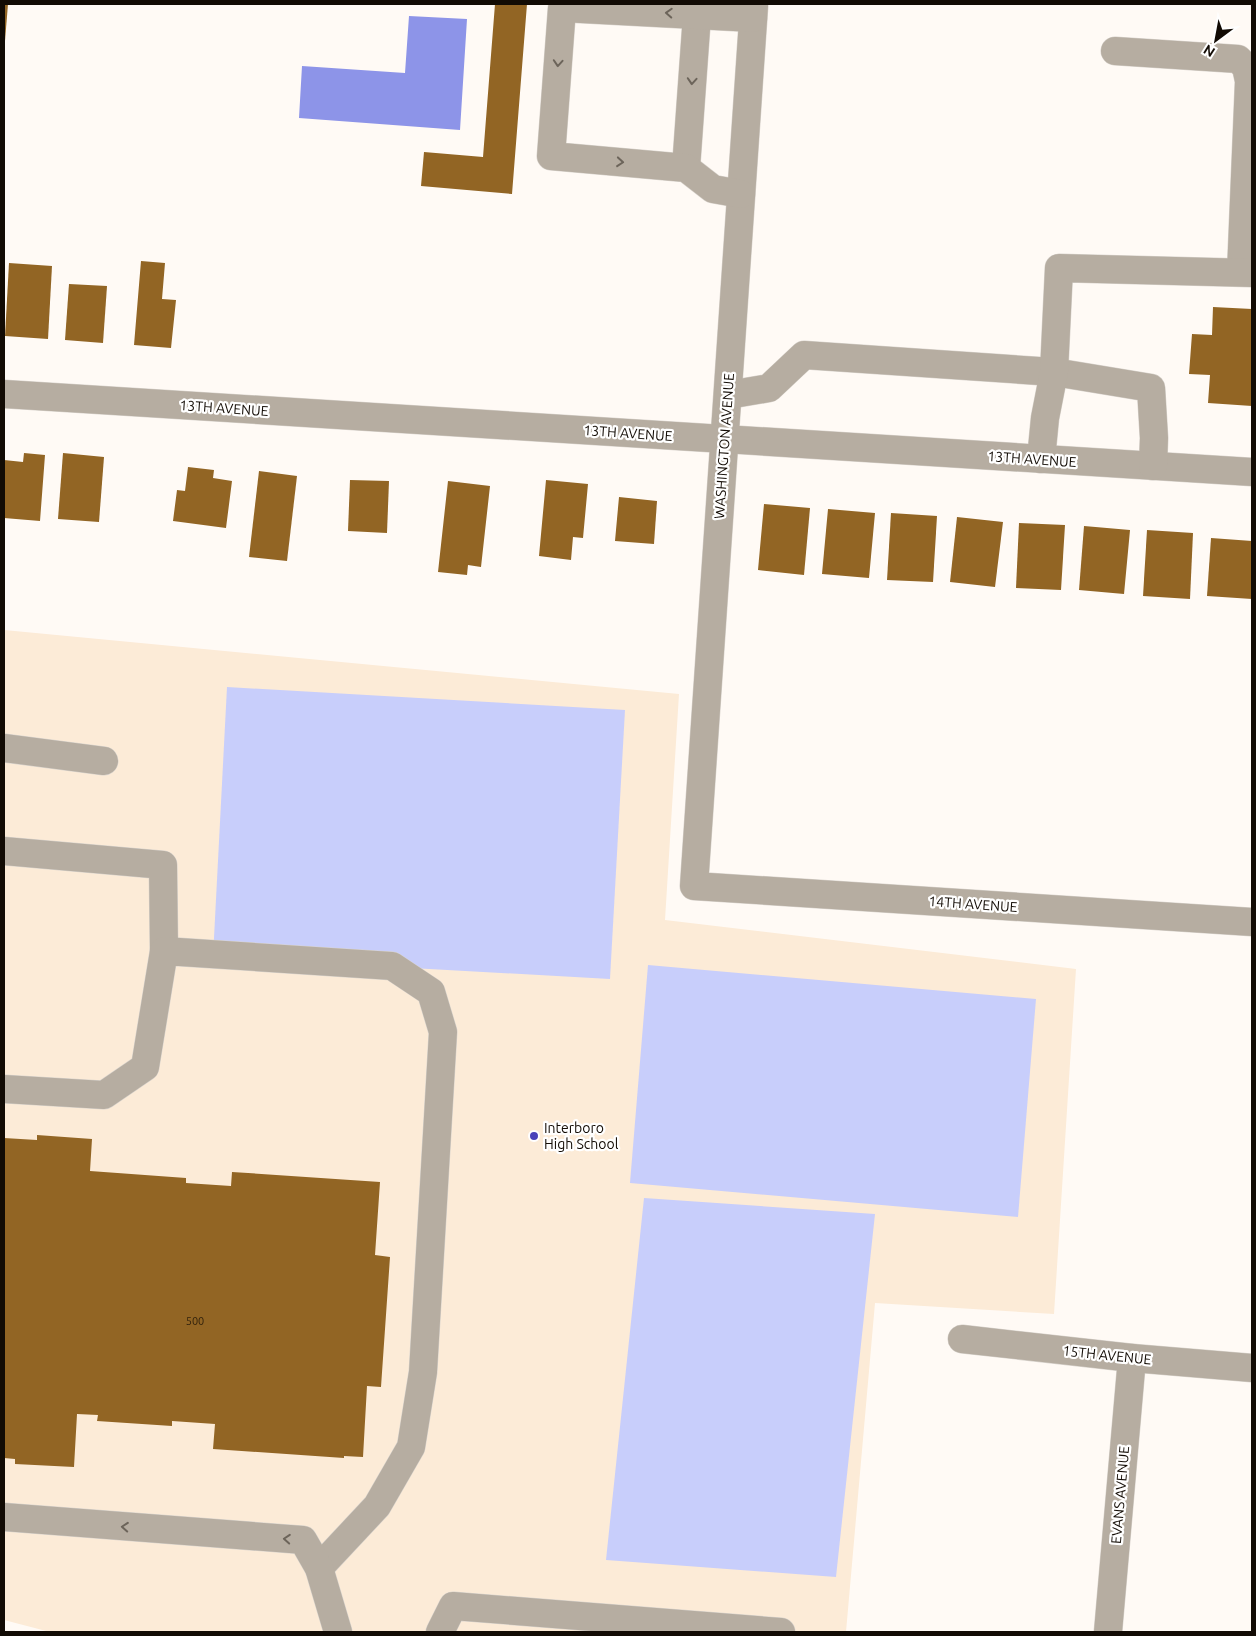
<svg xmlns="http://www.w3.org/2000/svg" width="1256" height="1636" viewBox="0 0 1256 1636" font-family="Ubuntu,sans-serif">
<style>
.built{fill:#fcebd7}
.green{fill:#c8cefb}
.water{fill:#8d94e8}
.building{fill:#926524}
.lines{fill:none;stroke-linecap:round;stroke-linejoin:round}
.minor-casing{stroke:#d9d4ce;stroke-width:29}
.minor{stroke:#b6ada1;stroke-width:28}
.oneway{stroke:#6c645a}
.poi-dot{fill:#4942b9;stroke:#fff;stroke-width:2}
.labels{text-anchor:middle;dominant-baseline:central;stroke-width:4.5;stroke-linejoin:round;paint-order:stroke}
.number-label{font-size:11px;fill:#32220c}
.street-label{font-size:14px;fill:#120b04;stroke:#fff}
.poi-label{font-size:14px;fill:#120b04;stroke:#fff;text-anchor:start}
</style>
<rect width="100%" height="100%" fill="#fffaf5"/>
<path class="built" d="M4 630 679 694 665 920 1076 969 1054 1314 875 1303 846 1632H50L4 1620Z"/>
<g class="green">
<path d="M227 687 625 710 610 979 213 957Z"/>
<path d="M648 965 1036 999 1018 1217 630 1183Z"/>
<path d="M644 1198 875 1214 836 1577 606 1560Z"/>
</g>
<path class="water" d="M409 16 467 19 460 130 299 118 302 66 405 73Z"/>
<g class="building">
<path d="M4 4H8L5 41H4Z"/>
<path d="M495 4H527L512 194 421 186 424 152 483 157Z"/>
<path d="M141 261 165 263 162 299 176 300 171 348 134 345Z"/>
<path d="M9 263 52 266 48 339 5 336Z"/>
<path d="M69 284 107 286 103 343 65 340Z"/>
<path d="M1213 307 1252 309V406L1208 403 1210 375 1189 374 1192 334 1212 335Z"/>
<path d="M24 453 45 455 40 521 4 518V460L23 462Z"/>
<path d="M63 453 104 457 99 522 58 519Z"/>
<path d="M188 467 214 470 213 478 232 481 226 528 173 521 177 490 185 491Z"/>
<path d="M259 471 297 476 287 561 249 557Z"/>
<path d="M350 480 389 481 387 533 348 531Z"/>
<path d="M546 480 588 484 583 538 573 537 571 560 539 556Z"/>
<path d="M448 481 490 486 481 567 468 565 467 575 438 572Z"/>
<path d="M619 497 657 501 654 544 615 541Z"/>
<path d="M764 504 810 508 804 575 758 570Z"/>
<path d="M828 509 875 513 869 578 822 574Z"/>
<path d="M891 513 937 516 933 582 887 580Z"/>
<path d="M957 517 1003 522 995 587 950 582Z"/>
<path d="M1019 523 1065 525 1061 590 1016 588Z"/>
<path d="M1084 526 1130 530 1124 594 1079 590Z"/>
<path d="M1147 530 1193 533 1190 599 1143 596Z"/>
<path d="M1211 538 1252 541V599L1207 596Z"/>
<path d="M37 1135 92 1139 90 1171 186 1178V1183L231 1186 232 1172 380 1182 375 1255 390 1257 381 1387 367 1386 363 1457 344 1456V1458L213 1449 215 1424 172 1421V1426L97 1421 98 1415 77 1414 74 1467 15 1464V1459L4 1458V1138L37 1140Z"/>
</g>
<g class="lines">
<defs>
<g id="minor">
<path d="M754 6 694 886 1252 922"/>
<path d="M1115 51 1238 59 1246 67 1249 81 1241 272"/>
<path d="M686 168 697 15"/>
<path d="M741 194 713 189 686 168 551 156 562 8 753 18"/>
<path d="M4 394 1252 472"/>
<path d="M728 395 769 388 804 355 1054 372 1151 388 1154 438 1153 466"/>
<path d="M1041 459 1045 418 1054 372 1059 268 1252 273"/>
<path d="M4 748 104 761"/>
<path d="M4 851 163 865 164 951"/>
<path d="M4 1089 104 1095 145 1067 164 951 392 966 431 992 443 1032 423 1372 411 1447 377 1506 319 1568"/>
<path d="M962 1339 1132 1358 1252 1368"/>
<path d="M4 1517 303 1540 319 1568 338 1632"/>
<path d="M440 1632 453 1606 781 1632"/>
<path d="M1108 1632 1132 1358"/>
</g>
</defs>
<use href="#minor" class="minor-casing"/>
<use href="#minor" class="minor"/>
</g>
<defs><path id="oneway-chevron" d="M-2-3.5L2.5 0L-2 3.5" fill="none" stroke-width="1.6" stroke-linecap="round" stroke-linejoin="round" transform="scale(1.25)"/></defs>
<g class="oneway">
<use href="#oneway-chevron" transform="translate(669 13) rotate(-177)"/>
<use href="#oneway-chevron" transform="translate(558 63) rotate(94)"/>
<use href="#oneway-chevron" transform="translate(692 81) rotate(94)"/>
<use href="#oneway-chevron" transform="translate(620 162) rotate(5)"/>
<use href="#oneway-chevron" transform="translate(125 1527) rotate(-176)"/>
<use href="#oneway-chevron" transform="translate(287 1539) rotate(-176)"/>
</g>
<circle class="poi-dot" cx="534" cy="1136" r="5"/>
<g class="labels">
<g class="number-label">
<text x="195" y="1321">500</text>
</g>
<g class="street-label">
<text transform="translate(224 408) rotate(4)">13TH AVENUE</text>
<text transform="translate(628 433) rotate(4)">13TH AVENUE</text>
<text transform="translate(724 446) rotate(-86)">WASHINGTON AVENUE</text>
<text transform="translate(1032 459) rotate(4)">13TH AVENUE</text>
<text transform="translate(973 904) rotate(4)">14TH AVENUE</text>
<text transform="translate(1107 1355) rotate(6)">15TH AVENUE</text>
<text transform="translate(1120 1495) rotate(-85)">EVANS AVENUE</text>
</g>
<g class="poi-label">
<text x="544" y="1128">Interboro<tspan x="544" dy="16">High School</tspan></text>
</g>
</g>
<rect width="1256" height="1636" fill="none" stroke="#120b04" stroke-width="10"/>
<g transform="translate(1216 40) rotate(212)" stroke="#ffffff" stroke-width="4" paint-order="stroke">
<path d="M0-4L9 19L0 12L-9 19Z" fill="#120b04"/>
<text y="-8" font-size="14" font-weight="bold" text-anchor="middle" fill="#120b04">N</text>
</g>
</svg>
